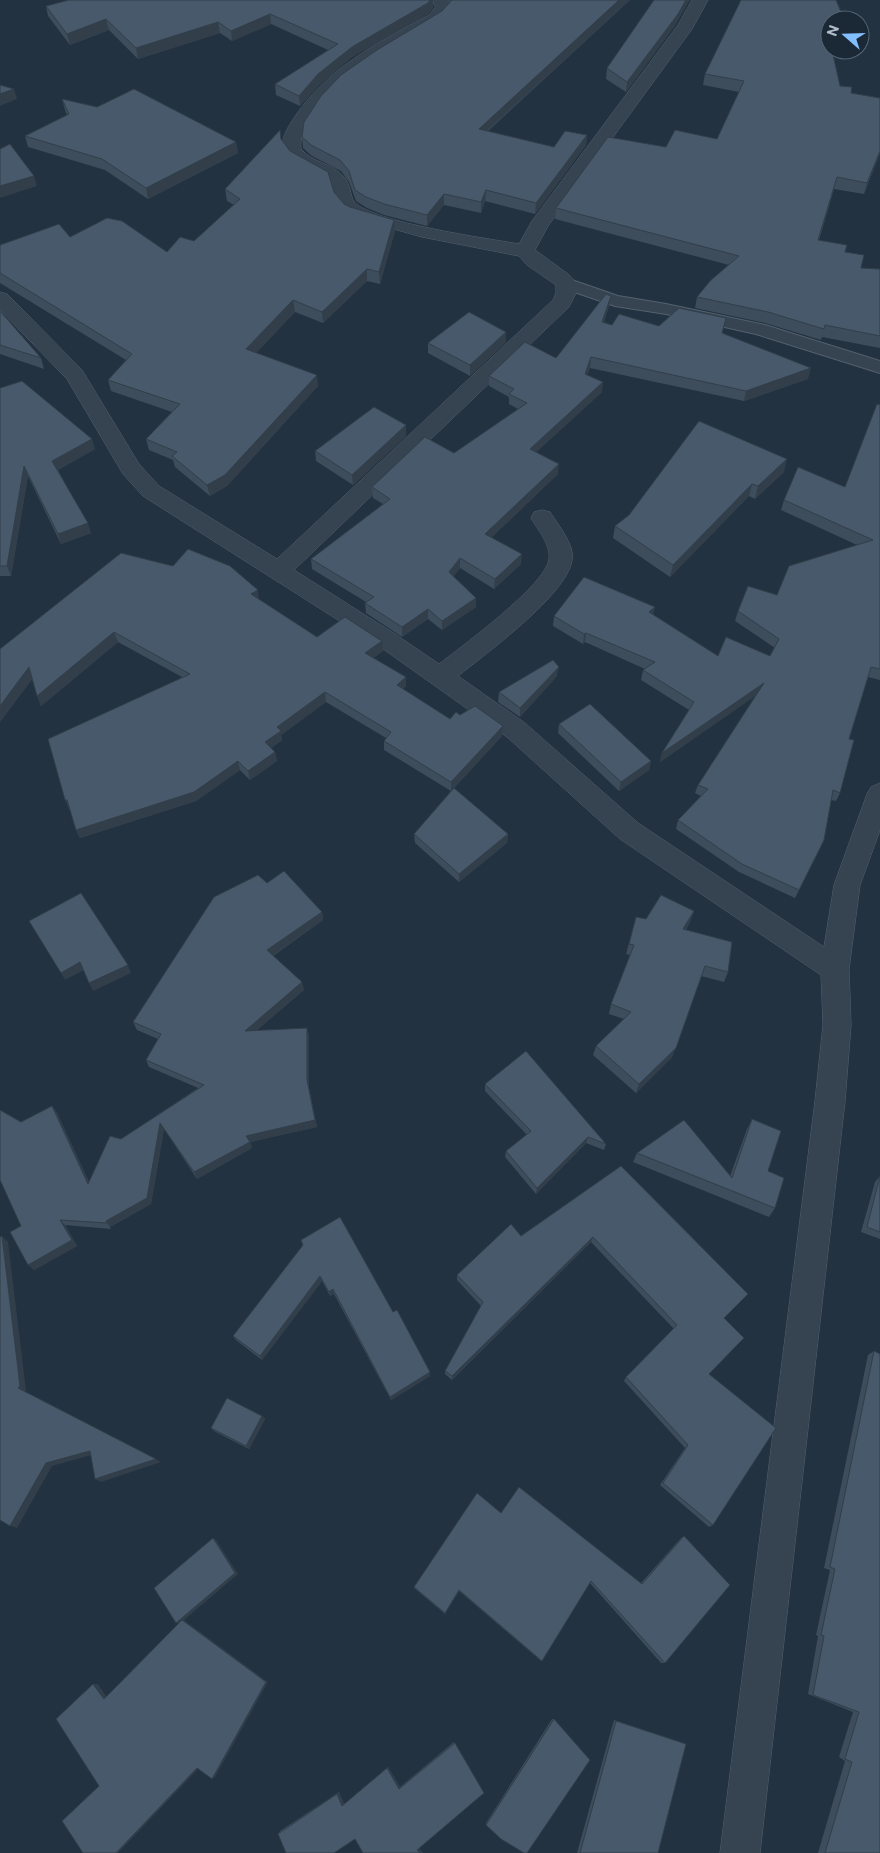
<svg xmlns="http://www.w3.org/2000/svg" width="880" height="1853" viewBox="0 0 880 1853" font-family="Commissioner,sans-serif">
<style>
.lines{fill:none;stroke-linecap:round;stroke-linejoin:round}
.pedestrian-casing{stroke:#54616e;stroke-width:2}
.minor-casing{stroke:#54616e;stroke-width:1}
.pedestrian{fill:#364350;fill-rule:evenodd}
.minor{fill:#364350;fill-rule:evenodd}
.wall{fill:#3d4d5b}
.shaded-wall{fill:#323e4a}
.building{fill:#47596a;stroke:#323e4a}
</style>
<rect width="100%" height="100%" fill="#223240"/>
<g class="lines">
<defs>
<path id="pedestrian" d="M566 278 618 296 666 304 765 325 880 361V373L756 334 666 314 615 306 560 287 558 283 560 279Z"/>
<path id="minor" d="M433 0H449L451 9C439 26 418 34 401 44 368 63 333 84 312 117 306 127 299 137 301 149 312 163 333 163 344 177 350 184 350 194 354 202 375 223 485 238 519 244L532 221 678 25 692 0H708L692 29 548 226 535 250 568 274 576 283V293L569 307 294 570 395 634 439 664C461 647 547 584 549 559 551 545 538 530 531 518L534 512 542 510 550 512C558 525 575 545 572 560 567 595 485 654 458 676L525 723 638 823 824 947 834 885 867 794 871 787 880 783V830L860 885 849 969 851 1025 845 1101 760 1853H720L815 1101 823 1025 821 975 620 839 507 737 379 646 143 496 123 474 67 379 0 310V292L7 294 82 370 139 464 159 486 277 559 553 300 556 293V285L527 265 519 256 422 237 351 217C336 209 335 197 330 183 316 171 291 168 284 150 280 140 287 129 292 121 326 68 376 44 429 15L435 8Z"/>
</defs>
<use href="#pedestrian" class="pedestrian-casing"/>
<use href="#minor" class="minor-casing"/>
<use href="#pedestrian" class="pedestrian"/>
<use href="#minor" class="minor"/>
</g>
<g class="wall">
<path d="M450 0H630L488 131 554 147 587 135 586 145 535 214 485 201 481 213 444 205 427 226 384 215 367 208 356 201 349 182 341 171 312 156 303 148 302 137 442 11 451 1Z"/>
<path d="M741 0H848H836L830 50 840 86 851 93 880 98V154L864 194 834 189 819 240 845 252 861 268 880 269V348L822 337 821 340 765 323 695 308 697 297 729 265 555 219 556 208 666 147 717 139 739 92 703 85 705 74Z"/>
<path d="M46 6 433 8 428 14 352 57 319 85 300 106 276 95 275 84 328 50 271 24 232 41 220 33 138 59 109 30 70 45 48 16Z"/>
<path d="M676 24 626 92 606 79 607 68Z"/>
<path d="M62 99 236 142 238 153 148 199 105 170 28 147 25 136 67 115 65 110Z"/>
<path d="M281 139 290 151 334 192 344 204 350 207 394 220 395 231 380 284 367 281 323 323 295 312 256 353 318 386 227 486 210 496 175 467 173 460 149 450 146 439 172 412 111 391 108 380 126 360 0 283V245L70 237 167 252 194 241 234 205 227 201 225 189Z"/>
<path d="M611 296 609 306 604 322 612 325 659 326 723 333 808 379 744 401 590 368 587 375 602 392 536 452 558 474 492 537 521 564 494 589 460 568 453 577 476 598V607L442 630 428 619 402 637 366 613 365 603 366 602 312 569 311 559 383 504 373 498 372 487 454 453 518 409 509 404V397L489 386V376L556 358Z"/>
<path d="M0 311 41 358 44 369 0 354Z"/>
<path d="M506 332V342L470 376 428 353V343Z"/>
<path d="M0 388 95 449 58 470 91 533 61 544 28 476 11 576H0Z"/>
<path d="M880 405V680L868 677 849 739 840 793 836 801 831 800 820 849 795 898 739 872 676 829 678 820 701 796 695 793 698 785 755 696 660 762 662 753 689 710 641 680 643 670 645 669 585 642 583 644 553 626 554 616 653 615 718 656H770L775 648 735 621 738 611 777 595 857 545 781 510 784 500 845 487Z"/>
<path d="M406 425V436L353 485 316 461 315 451Z"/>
<path d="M784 472 755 499 749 496 670 577 613 538 615 526Z"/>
<path d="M259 599 317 637 383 651 373 658 406 686 403 689 450 719 460 715 503 726 502 736 454 788 508 834 507 843 459 882 415 843 414 834 451 791 384 750V741L386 738 326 702 281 735 282 740 271 748 275 752 277 761 250 780 240 770 196 801 80 838 76 830 70 809 69 810 182 677 118 642 41 706 32 679 0 722V649Z"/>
<path d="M557 676 520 717 498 702 499 692Z"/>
<path d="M559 724 651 761 649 770 619 791 558 733Z"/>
<path d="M267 883 322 912 323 920 273 956 302 982 304 990 257 1030 309 1035V1088L317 1127 250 1142 252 1148 197 1179 164 1129 151 1204 110 1227 111 1229 65 1225 77 1246 34 1270 21 1226V1122L52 1106 57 1113 89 1182 121 1139 198 1088 149 1067 146 1060 158 1039 137 1030 133 1022Z"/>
<path d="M694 911 690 922 686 930 728 972 724 982 701 976 672 1057 636 1093 593 1055 596 1046 624 1019 609 1014 611 1004 630 955 626 954 636 917 646 919Z"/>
<path d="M485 1084 606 1144 604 1150 586 1143 536 1194 505 1157 506 1151 527 1135 485 1091Z"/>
<path d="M752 1119 768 1171 775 1208 769 1217 633 1162 637 1153 730 1176 747 1129Z"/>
<path d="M621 1166 748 1294 724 1318 709 1374 713 1525 709 1527 660 1485 685 1448 624 1381 626 1377 674 1329 591 1242 452 1380 445 1374V1371L481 1306 457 1280V1275L521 1236Z"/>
<path d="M880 1176V1239L861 1232 875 1182Z"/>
<path d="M301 1240 393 1312 430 1376 391 1400 334 1294 330 1296 322 1281 262 1360 236 1340 233 1336 303 1246Z"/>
<path d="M874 1351 880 1853H818L845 1761 839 1757 853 1712 808 1694 818 1636 816 1635 830 1570 824 1568 868 1355Z"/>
<path d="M262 1416 265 1419 249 1449 214 1431 211 1428Z"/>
<path d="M501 1513 641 1583 681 1538 684 1536 665 1663H661L590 1583 542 1661H541L459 1591 445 1614 414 1588V1587Z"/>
<path d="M552 1719H554L486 1825V1823Z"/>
<path d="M614 1720 686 1744 658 1853H577Z"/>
<path d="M454 1742 484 1793 419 1848 423 1853H363L355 1839 278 1834 280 1831 339 1792 344 1804 388 1767 400 1787Z"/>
</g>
<g class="shaded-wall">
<path d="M430 0H433V8L428 14 352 57 319 85 300 106 299 96 318 74 352 47Z"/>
<path d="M619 0H630L478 139 479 129Z"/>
<path d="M686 0H690L676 24 626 92 627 82Z"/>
<path d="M270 14 271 24 232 41 231 31Z"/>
<path d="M106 19 109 30 70 45 67 34Z"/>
<path d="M218 22 220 33 138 59 136 48Z"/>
<path d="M14 89 17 99 0 106V94Z"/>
<path d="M587 135 586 145 535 214 536 203Z"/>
<path d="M236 142 238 153 148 199 146 188Z"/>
<path d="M880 151V154L864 194 867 183Z"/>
<path d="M34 176 37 186 0 198V186Z"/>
<path d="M486 190 485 201 481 213V202Z"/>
<path d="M444 194V205L427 226V215Z"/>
<path d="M394 220 395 231 380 284 379 272Z"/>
<path d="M367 269V281L323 323 322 312Z"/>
<path d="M611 296 609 306 601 332 602 322Z"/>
<path d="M293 300 295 312 248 361 246 349Z"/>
<path d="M506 332V342L470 376V365Z"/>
<path d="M591 357 590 368 584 384 585 374Z"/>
<path d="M811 368 808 379 744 401 746 391Z"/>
<path d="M317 375 318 386 227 486 210 496 207 485Z"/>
<path d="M603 382 602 392 529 459 530 449Z"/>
<path d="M406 425V436L353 485 352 475Z"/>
<path d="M92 439 95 449 56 471 52 461Z"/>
<path d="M787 459 784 472 755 499 758 486Z"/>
<path d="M559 464 558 474 485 544V534Z"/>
<path d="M24 466 28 476 11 576 7 566Z"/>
<path d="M752 484 749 496 670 577 673 565Z"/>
<path d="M88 523 91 533 61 544 58 534Z"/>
<path d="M522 554 521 564 494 589 495 579Z"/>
<path d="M460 558V568L449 582V572Z"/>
<path d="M258 590 259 600 251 594Z"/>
<path d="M476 598V607L442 630V621Z"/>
<path d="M655 607 653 617 649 612Z"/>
<path d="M428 609V619L402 637V627Z"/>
<path d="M114 632 118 642 41 706 37 696Z"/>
<path d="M586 633 585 642 583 644 584 634Z"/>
<path d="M382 641 383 651 366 663 365 653Z"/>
<path d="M29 667 33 677 0 722V706Z"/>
<path d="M559 667 557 676 520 717V708Z"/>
<path d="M406 677V686L398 695 397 685Z"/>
<path d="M764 683 761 692 660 762 662 753Z"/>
<path d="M325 692 326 702 281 735 282 740 267 752 265 742 277 727Z"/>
<path d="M503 726 502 736 451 791V782Z"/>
<path d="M275 752 277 761 250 780 248 771Z"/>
<path d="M238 761 240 770 196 801 80 838 76 830Z"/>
<path d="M651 761 649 770 619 791 621 782Z"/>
<path d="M65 800H67L71 809 69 810Z"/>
<path d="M508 834 507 843 459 882V874Z"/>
<path d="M694 911 690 922 680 939 683 929Z"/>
<path d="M322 912 323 920 269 958 267 950Z"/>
<path d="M80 962 84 970 65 980 61 973Z"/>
<path d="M128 965 131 973 93 991 89 983Z"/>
<path d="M302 982 304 990 247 1038 245 1031Z"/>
<path d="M307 1028 309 1035V1088L317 1127 250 1142 252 1148 197 1179 194 1172 246 1136 307 1080Z"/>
<path d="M676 1048 672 1057 636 1093 639 1084Z"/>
<path d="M52 1106 57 1113 93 1190 88 1184Z"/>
<path d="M160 1123 164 1129 151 1204 110 1227 111 1229 106 1221Z"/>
<path d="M588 1137 586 1143 536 1194 537 1188Z"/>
<path d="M60 1220 65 1225 77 1246 34 1270 28 1265Z"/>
<path d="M2 1236 8 1242 26 1390 24 1392 18 1388Z"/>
<path d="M593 1237 591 1242 452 1380V1376Z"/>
<path d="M320 1276 322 1281 262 1360 260 1356Z"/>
<path d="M333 1289 334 1294 330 1296 329 1292Z"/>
<path d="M430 1372V1376L391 1400 390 1397Z"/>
<path d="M262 1416 265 1419 249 1449 246 1446Z"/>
<path d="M90 1451 95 1454 52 1466 17 1528 10 1526 46 1463Z"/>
<path d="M156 1459 161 1462 101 1482 95 1479Z"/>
<path d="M213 1538 216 1540 238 1574 184 1620 268 1682 215 1777 212 1779 180 1624 176 1623Z"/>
<path d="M93 1684H98L108 1699H104Z"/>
<path d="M201 1766 118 1853H116L197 1768Z"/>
<path d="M388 1767 400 1787 399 1789 387 1768Z"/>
<path d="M339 1792 344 1804 342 1806 337 1794Z"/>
<path d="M418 1847 423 1853H420L417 1850Z"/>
</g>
<g class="building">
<path d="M69 0H430L428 3 352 47 318 74 299 96 275 84 338 44 270 14 231 31 218 22 136 48 106 19 67 34 46 6Z"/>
<path d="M452 0H619L479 129 554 147 565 131 587 135 536 203 486 190 481 202 444 194 427 215 384 204 366 197 355 190 349 171 340 160 311 145 302 137 304 122 321 96 341 75 377 50 442 11Z"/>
<path d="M654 0H686L678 14 627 82 607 68Z"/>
<path d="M741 0H836L844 19 843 20H830V50H832L840 86 852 87 851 93 880 98V151L867 183 837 177 818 240 847 245 845 252 864 255 861 268 880 269V336L825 325 824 329 768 312 697 297 710 281 739 256 556 208 608 137 666 147 675 130 717 139 744 81 705 74Z"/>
<path d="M0 85 14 89 0 94Z"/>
<path d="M134 89 236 142 146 188 102 159 25 136 69 114 62 99 97 107Z"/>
<path d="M280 130 281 139 290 151 328 172 334 192 344 204 350 207 394 220 379 272 367 269 322 312 293 300 246 349 317 375 225 475 207 485 172 456 177 452 146 439 180 404 108 380 132 354 0 273V245L59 224 70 237 107 218 122 221 167 252 180 237 194 241 240 199 225 189Z"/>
<path d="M10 144 34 176 0 186V149Z"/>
<path d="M606 294 611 296 602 322 612 325 619 314 659 326 679 308 726 318 722 333 811 368 746 391 591 357 585 374 603 382 530 449 559 464 485 534 522 554 495 579 460 558 449 572 476 598 442 621 428 609 402 627 365 603 374 597 311 559 390 499 372 487 425 437 454 453 527 403 509 394 514 389 489 376 525 342 556 358Z"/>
<path d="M0 311 41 358 0 345Z"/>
<path d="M469 312 506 332 470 365 428 343Z"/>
<path d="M22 381 92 439 52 461 88 523 58 534 24 466 7 566H0V388Z"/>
<path d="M877 404 880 405V669L871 667 849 739 854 740 840 793 833 790 824 840 799 890 742 864 678 820 708 789 698 785 764 683 662 753 694 702 643 670 655 662 586 633 584 634 554 616 584 577 655 607 649 612 718 656 726 637 770 656 779 639 738 611 748 586 777 595 789 566 873 540 784 500 798 467 845 487Z"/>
<path d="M374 407 406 425 352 475 315 451Z"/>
<path d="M699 421 787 459 758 486 752 484 673 565 615 526 629 515Z"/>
<path d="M188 549 230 566 258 590 251 594 317 637 345 617 377 638 382 641 365 653 406 677 397 685 450 719 456 712 460 715 475 706 503 726 451 782 384 741 391 732 325 692 277 727 281 731 265 742 275 752 248 771 238 761 194 792 76 830 67 800H65L48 739 190 674 114 632 37 696 29 667 0 706V649L121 553 173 566Z"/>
<path d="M553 660 559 667 520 708 499 692Z"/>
<path d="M590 704 651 761 621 782 559 724Z"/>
<path d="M454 788 508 834 459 874 414 834Z"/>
<path d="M284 871 322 912 267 950 302 982 245 1031 307 1028V1080L315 1120 246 1136 250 1142 194 1172 160 1123 147 1198 106 1221 107 1223 60 1220 72 1240 28 1265 10 1232 21 1226 0 1180V1110L21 1122 52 1106 88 1184 110 1136 121 1139 204 1085 146 1060 161 1034 133 1022 214 897 258 875 267 883Z"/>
<path d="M81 893 128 965 89 983 80 962 61 973 29 921Z"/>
<path d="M661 895 694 911 683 929 732 942 728 972 705 966 676 1048 639 1084 596 1046 631 1012 611 1004 634 945 629 944 636 917 646 919Z"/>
<path d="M526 1051 606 1144 588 1137 537 1188 506 1151 531 1131 485 1084Z"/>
<path d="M752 1119 781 1131 768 1171 784 1178 775 1208 637 1153 684 1120 732 1178Z"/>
<path d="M621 1166 748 1294 724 1318 744 1338 709 1374 776 1428 713 1525 663 1483 688 1445 626 1377 677 1325 593 1237 452 1376 445 1371 483 1302 457 1275 511 1224 521 1236Z"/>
<path d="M880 1176V1232L867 1227Z"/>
<path d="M340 1217 393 1312 397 1310 430 1372 390 1397 333 1289 329 1292 320 1276 260 1356 233 1336 303 1245 301 1240Z"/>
<path d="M2 1236 20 1386 18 1388 156 1459 95 1479 90 1451 46 1463 10 1526 0 1520V1237Z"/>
<path d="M874 1351 880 1354V1853H825L852 1762 845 1759 859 1712 813 1695 824 1636 821 1635 835 1569 830 1567Z"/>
<path d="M227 1398 262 1416 246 1446 211 1428Z"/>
<path d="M519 1487 642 1584 684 1536 730 1585 665 1663 591 1581 542 1661 459 1590 445 1613 414 1587 477 1493 501 1513Z"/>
<path d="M213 1538 235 1573 176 1623 154 1588Z"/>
<path d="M182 1620 266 1682 212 1779 197 1768 116 1853H83L62 1821 99 1786 56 1719 93 1684 104 1699Z"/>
<path d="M554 1719 590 1760 527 1853H524L501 1839 486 1825Z"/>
<path d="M616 1721 686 1744 658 1853H580Z"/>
<path d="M455 1743 484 1793 417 1850 420 1853H363L355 1839 334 1853H286L278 1834 337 1794 342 1806 387 1768 399 1789Z"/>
</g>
<g transform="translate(845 35) rotate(290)"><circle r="24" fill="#1b2835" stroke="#576471"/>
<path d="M0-4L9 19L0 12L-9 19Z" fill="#83beff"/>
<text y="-8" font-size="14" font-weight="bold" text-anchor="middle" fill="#b2becb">N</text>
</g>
</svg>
